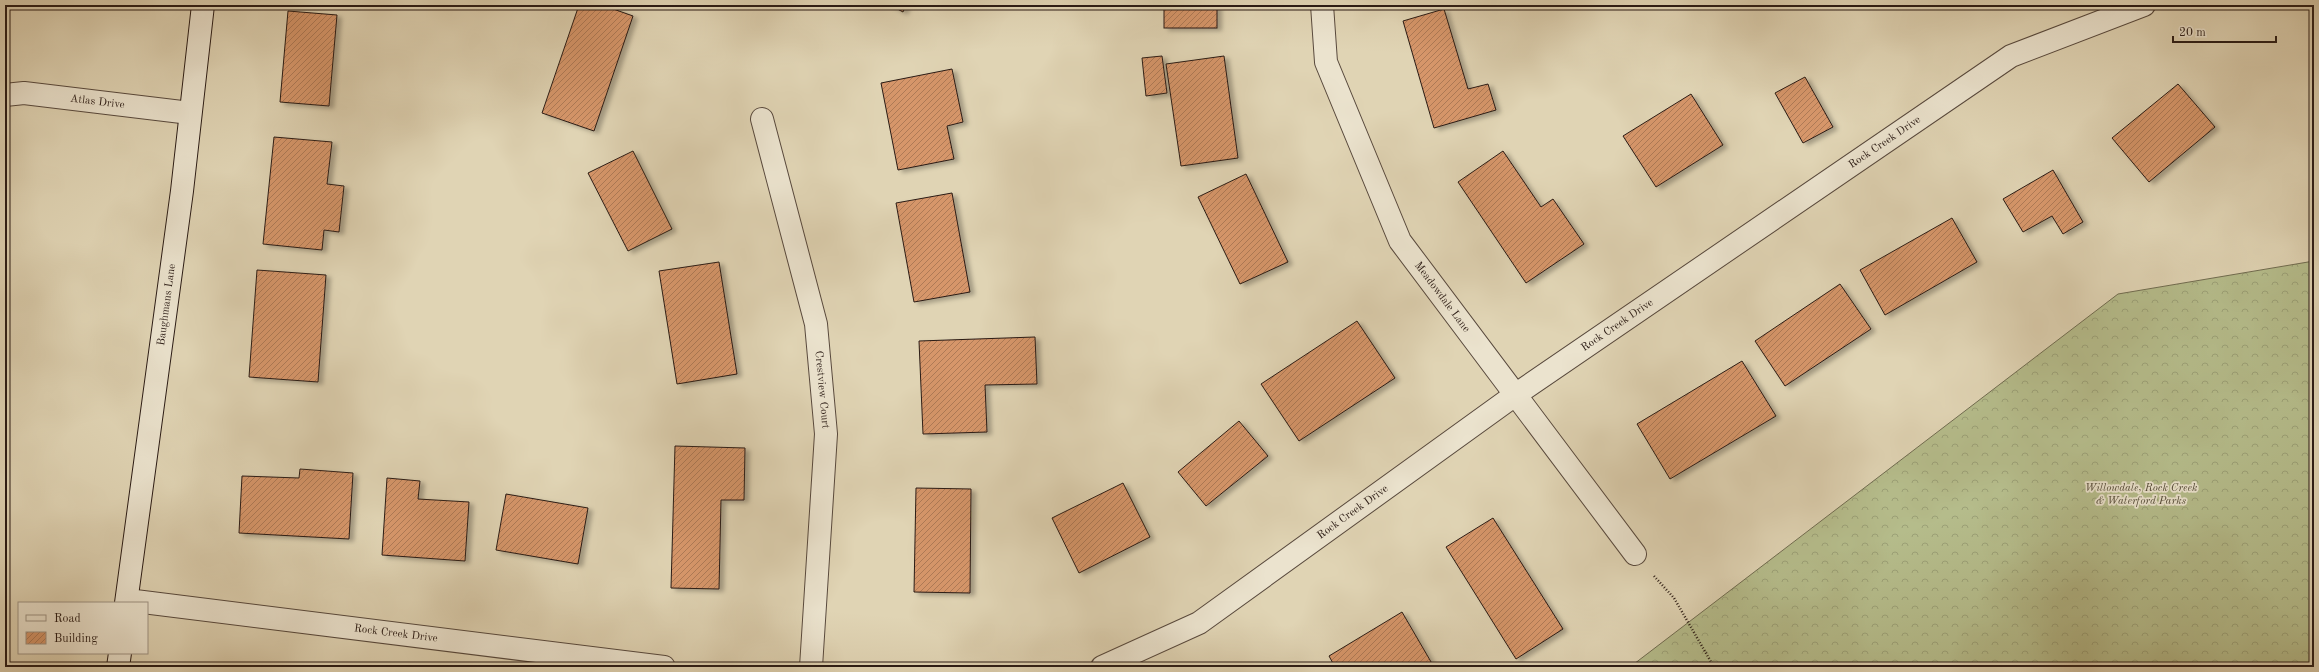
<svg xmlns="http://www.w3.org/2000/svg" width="2319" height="672" viewBox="0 0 2319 672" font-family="'Old Standard TT',serif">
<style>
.forest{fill:url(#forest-crowns);stroke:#706c50}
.building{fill:url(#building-hatch);stroke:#2a1b15;filter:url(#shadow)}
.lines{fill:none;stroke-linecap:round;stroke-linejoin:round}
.street-casing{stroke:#58493d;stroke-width:24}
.secondary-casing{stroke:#2a1b15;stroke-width:24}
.path{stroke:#2a1b15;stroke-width:2.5;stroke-dasharray:1 2;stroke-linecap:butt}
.street{stroke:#ebe3ce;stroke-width:22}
.secondary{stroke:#ebe3ce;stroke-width:22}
.labels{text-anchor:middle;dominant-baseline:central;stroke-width:3.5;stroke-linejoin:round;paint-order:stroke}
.street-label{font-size:11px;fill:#2a1b15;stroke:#ebe3ce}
.park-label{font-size:11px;font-style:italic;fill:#544b38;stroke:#ebe3ce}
</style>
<defs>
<pattern id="forest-crowns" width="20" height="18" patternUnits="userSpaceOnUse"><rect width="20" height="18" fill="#b5bc8b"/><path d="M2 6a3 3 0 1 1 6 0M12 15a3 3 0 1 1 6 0" fill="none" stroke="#9ca177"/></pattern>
<pattern id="building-hatch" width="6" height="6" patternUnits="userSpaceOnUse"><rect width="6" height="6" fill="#d6966a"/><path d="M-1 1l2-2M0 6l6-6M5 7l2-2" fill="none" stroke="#ae7a56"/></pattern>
<filter id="shadow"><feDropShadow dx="4.5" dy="2.5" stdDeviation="2" flood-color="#0004"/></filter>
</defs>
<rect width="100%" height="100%" fill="#e0d4b4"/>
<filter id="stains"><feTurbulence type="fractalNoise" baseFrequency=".005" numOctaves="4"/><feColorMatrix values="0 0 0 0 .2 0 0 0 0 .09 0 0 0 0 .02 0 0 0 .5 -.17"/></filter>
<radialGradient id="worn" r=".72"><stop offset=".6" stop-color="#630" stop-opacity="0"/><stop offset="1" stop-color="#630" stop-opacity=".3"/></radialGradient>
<path class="forest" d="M2314 261V667H1630L2118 294Z"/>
<g class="building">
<path d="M579 5H602L633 16 594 131 542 113Z"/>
<path d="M890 5H906L903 12Z"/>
<rect x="1164" y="5" width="53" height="23"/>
<path d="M1444 9 1468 89 1488 84 1496 110 1434 128 1403 21Z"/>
<path d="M288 11 337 15 329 106 280 102Z"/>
<path d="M1162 56 1167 93 1146 96 1142 58Z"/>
<path d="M1224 56 1238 158 1181 166 1166 64Z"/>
<path d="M952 69 963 122 947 126 954 159 898 170 881 83Z"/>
<path d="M1805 77 1833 127 1803 143 1775 93Z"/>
<path d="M2178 84 2215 127 2149 182 2112 138Z"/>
<path d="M1691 94 1723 145 1656 187 1623 136Z"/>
<path d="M274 137 332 142 327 184 344 186 339 232 324 230 322 250 263 244Z"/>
<path d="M633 151 672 229 628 251 588 173Z"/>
<path d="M1503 151 1541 207 1553 199 1584 244 1526 283 1458 182Z"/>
<path d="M2053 170 2083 222 2063 234 2052 216 2023 232 2003 199Z"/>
<path d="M1246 174 1288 262 1240 284 1198 197Z"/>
<path d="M952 193 970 292 914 302 896 203Z"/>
<path d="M1952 218 1977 262 1885 315 1860 270Z"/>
<path d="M719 262 737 374 677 384 659 271Z"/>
<path d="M257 270 326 275 318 382 249 377Z"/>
<path d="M1840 284 1871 329 1785 386 1755 341Z"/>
<path d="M1357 321 1395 378 1299 441 1261 384Z"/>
<path d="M1035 337 1037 384 985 385 987 432 923 434 919 341Z"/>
<path d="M1742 361 1776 416 1670 479 1637 424Z"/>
<path d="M1239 421 1268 456 1206 506 1178 472Z"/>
<path d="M675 446 745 448 744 500H721L719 589 671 588Z"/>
<path d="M300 469 353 473 349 539 239 533 242 476 299 478Z"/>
<path d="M387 478 420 481 418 499 469 502 465 561 382 555Z"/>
<path d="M1123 483 1150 537 1079 573 1052 518Z"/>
<path d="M916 488 971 489 970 593 914 592Z"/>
<path d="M506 494 588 508 578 564 496 550Z"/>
<path d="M1493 518 1563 629 1516 659 1446 547Z"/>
<path d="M1402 612 1434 667H1335L1329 656Z"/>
</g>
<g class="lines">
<defs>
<g id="street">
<path id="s1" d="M1322 5 1326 62 1400 241 1635 554"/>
<path id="s2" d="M5 95 24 93 190 113"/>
<path id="s3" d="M762 119 816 324 826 434 811 667"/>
<path id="s4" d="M127 600 664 667"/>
<path id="s5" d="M1102 667 1199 623 1515 395 2011 56 2144 5"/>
</g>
<g id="secondary">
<path id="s6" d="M126 603 182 191 203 5"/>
<path d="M118 667 120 653"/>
</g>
</defs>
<use href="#street" class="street-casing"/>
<use href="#secondary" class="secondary-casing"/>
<path class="path" d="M1654 576 1674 598 1714 667"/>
<use href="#street" class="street"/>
<use href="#secondary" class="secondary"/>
</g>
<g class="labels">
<g class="street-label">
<text stroke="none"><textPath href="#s2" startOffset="93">Atlas Drive</textPath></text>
<text stroke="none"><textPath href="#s5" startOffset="944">Rock Creek Drive</textPath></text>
<text stroke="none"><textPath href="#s1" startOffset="321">Meadowdale Lane</textPath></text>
<text stroke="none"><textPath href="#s6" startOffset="301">Baughmans Lane</textPath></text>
<text stroke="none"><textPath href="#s5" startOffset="620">Rock Creek Drive</textPath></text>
<text stroke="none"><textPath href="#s3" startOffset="278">Crestview Court</textPath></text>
<text stroke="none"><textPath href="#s5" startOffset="296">Rock Creek Drive</textPath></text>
<text stroke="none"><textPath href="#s4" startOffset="271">Rock Creek Drive</textPath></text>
</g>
<g class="park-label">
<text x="2141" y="488">Willowdale, Rock Creek<tspan x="2141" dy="13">&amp; Waterford Parks</tspan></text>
</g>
</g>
<rect width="2319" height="672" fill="none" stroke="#e0d4b4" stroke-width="20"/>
<rect x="6" y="6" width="2307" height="660" fill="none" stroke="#2a1b15" stroke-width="2"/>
<rect x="10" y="10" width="2299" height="652" fill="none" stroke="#2a1b15"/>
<rect x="18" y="602" width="130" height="52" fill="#ebe3ce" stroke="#9e9384"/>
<rect x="26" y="615" width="20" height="6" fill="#ebe3ce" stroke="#9e9384"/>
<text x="54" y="622" font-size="12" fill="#2a1b15">Road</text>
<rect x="26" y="632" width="20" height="12" fill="url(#building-hatch)" stroke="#9e9384"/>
<text x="54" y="642" font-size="12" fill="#2a1b15">Building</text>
<path d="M2173 36v6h103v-6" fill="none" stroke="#2a1b15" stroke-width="2"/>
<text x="2179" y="36" font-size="12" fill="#2a1b15" stroke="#ebe3ce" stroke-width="3" paint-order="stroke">20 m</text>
<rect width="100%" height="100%" filter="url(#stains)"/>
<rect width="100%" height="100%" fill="url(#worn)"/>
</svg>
